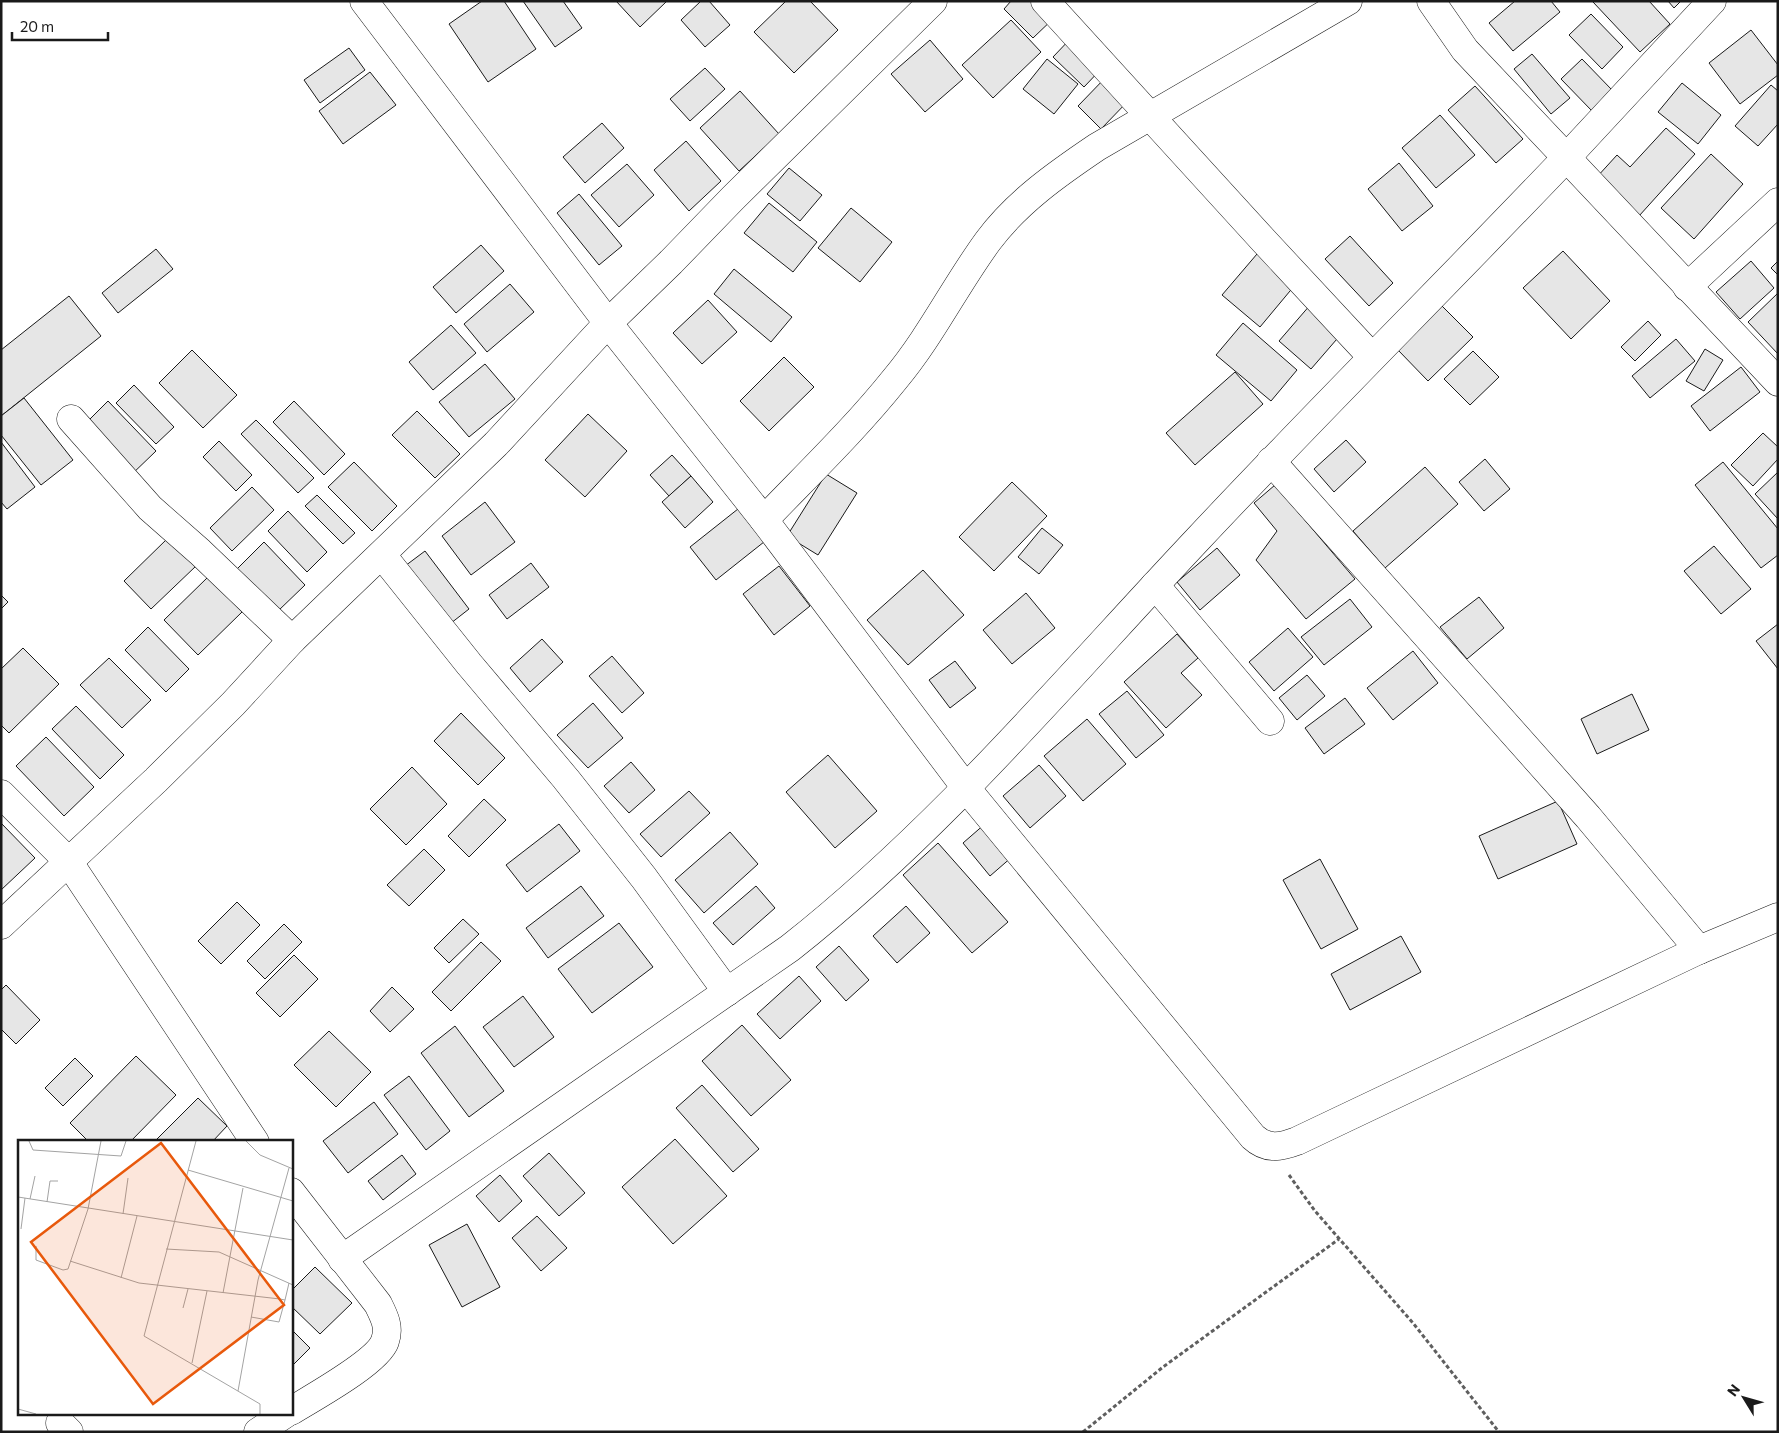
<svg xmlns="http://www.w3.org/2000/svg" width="1779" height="1433" viewBox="0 0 1779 1433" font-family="Commissioner,sans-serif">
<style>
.building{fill:#e6e6e6;stroke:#1a1a1a}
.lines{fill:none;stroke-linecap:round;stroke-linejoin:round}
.street-casing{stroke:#1a1a1a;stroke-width:29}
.path{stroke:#5f5f5f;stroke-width:3;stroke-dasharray:4 2.5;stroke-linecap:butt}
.street{stroke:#fff;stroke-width:28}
.inset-road{fill:none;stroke:#a3a3a3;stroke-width:1}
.view{fill:#e8590c;fill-opacity:0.15;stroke:#e8590c;stroke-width:2.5}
.inset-edge{fill:none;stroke:#1a1a1a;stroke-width:2.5}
</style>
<rect width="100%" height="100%" fill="#fff"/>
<g class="building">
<path d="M482 1H504L536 49 488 82 449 24Z"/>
<path d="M523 1H563L582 28 555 47Z"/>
<path d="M616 1H667L640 27Z"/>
<path d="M701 1H709L730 25 705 47 681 20Z"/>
<path d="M786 1H810L838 30 794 73 754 32Z"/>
<path d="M1011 1H1041L1056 16 1033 38 1004 9Z"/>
<path d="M1515 1H1551L1560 12 1513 51 1489 23Z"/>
<path d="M1593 1H1649L1670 24 1640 52 1593 2Z"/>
<path d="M1668 1H1681L1674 8Z"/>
<path d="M1591 14 1623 47 1602 69 1569 35Z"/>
<path d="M1011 20 1041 52 993 98 962 65Z"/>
<path d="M1751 30 1778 65V75L1740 104 1709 63Z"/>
<path d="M1073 36 1104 66 1084 87 1053 57Z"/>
<path d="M930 40 963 79 925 112 891 74Z"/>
<path d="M349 48 365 70 320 103 304 80Z"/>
<path d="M1532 54 1570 98 1551 114 1514 69Z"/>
<path d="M1047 59 1078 84 1054 114 1023 89Z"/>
<path d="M1582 59 1612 90 1592 111 1561 79Z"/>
<path d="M705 68 725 89 690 121 670 99Z"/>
<path d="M370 72 396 105 343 144 319 111Z"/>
<path d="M1107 76 1130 99 1101 129 1078 106Z"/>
<path d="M1682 83 1721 115 1698 144 1658 112Z"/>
<path d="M1771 85 1778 91V124L1758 146 1735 126Z"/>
<path d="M1475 86 1523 139 1496 163 1448 110Z"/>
<path d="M740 91 779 134 739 171 700 128Z"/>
<path d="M1440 115 1475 155 1436 188 1402 148Z"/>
<path d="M602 123 624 148 585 183 563 157Z"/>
<path d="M1666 128 1695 154 1639 216 1596 178 1617 155 1630 167Z"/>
<path d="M686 141 721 181 689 211 654 170Z"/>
<path d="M1711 154 1743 184 1694 239 1661 208Z"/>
<path d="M1399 163 1433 206 1402 231 1368 189Z"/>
<path d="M627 164 654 195 619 227 591 195Z"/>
<path d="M789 168 822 195 800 221 767 194Z"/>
<path d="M579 194 622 246 599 265 557 213Z"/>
<path d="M769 203 817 242 793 272 744 233Z"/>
<path d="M851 208 892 242 860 282 818 248Z"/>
<path d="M1350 236 1393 283 1369 306 1325 259Z"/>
<path d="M481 245 504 271 456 313 433 287Z"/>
<path d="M156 249 173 269 118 313 102 293Z"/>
<path d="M1563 251 1610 301 1571 339 1523 288Z"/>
<path d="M1257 254 1295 285 1260 327 1222 295Z"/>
<path d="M1751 261 1774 288 1740 319 1716 292Z"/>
<path d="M1778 261V275L1771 268Z"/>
<path d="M734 269 792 317 771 342 714 294Z"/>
<path d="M510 284 534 312 487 352 464 324Z"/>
<path d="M1778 293V354L1748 322Z"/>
<path d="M69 296 101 336 1 416V350Z"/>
<path d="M708 300 737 332 702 364 673 333Z"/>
<path d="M1311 304 1343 332 1311 369 1279 341Z"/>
<path d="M1442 306 1473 337 1428 381 1398 350Z"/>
<path d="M1648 321 1661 335 1635 361 1621 347Z"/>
<path d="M1243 323 1297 370 1271 401 1216 355Z"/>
<path d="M451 325 476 353 433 390 409 362Z"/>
<path d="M1676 339 1695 361 1650 398 1632 376Z"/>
<path d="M1705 349 1723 360 1704 391 1686 381Z"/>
<path d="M192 350 237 395 203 428 159 383Z"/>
<path d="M1473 351 1499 377 1470 405 1444 379Z"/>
<path d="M784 357 814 387 769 431 740 401Z"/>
<path d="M485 364 515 399 469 437 439 402Z"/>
<path d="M1741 367 1760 392 1710 431 1691 406Z"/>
<path d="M1235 372 1263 404 1195 465 1166 433Z"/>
<path d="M134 385 174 427 156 444 116 403Z"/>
<path d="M24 398 73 460 41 485 1 435V416Z"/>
<path d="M108 401 156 451 129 477 82 427Z"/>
<path d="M294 401 345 454 324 475 273 422Z"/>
<path d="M417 411 460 454 435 478 392 435Z"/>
<path d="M588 414 627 451 585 497 545 460Z"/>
<path d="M256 420 314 478 298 493 241 434Z"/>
<path d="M1763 433 1778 447V459L1753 486 1731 465Z"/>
<path d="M1346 440 1366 462 1334 492 1314 469Z"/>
<path d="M219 441 252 475 236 491 203 457Z"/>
<path d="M1 442 35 487 7 509 1 502Z"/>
<path d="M672 455 691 476 669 496 650 475Z"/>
<path d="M1485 459 1510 489 1484 511 1459 482Z"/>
<path d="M354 462 397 506 372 531 328 487Z"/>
<path d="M1723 462 1778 529V555L1761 568 1695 485Z"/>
<path d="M1425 467 1458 504 1385 568 1353 531Z"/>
<path d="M1778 472V519L1755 494Z"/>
<path d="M826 474 857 493 818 555 787 536Z"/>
<path d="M691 476 713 502 685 528 662 502Z"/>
<path d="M1012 482 1047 516 994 571 959 537Z"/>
<path d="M1275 485 1355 579 1306 619 1256 560 1277 531 1254 503Z"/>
<path d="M252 487 274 510 232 551 210 528Z"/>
<path d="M317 495 355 533 343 544 305 506Z"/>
<path d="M485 502 515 542 471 575 442 536Z"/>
<path d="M743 505 769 538 716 580 690 547Z"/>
<path d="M288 511 327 552 307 572 268 531Z"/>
<path d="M1042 528 1063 545 1039 574 1018 557Z"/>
<path d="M168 538 196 566 151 609 124 581Z"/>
<path d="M264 542 305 585 278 611 237 569Z"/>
<path d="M1714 546 1751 589 1721 614 1684 571Z"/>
<path d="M1217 548 1240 575 1200 610 1177 582Z"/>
<path d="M425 551 469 609 446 627 401 569Z"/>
<path d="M531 563 549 587 507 619 489 595Z"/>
<path d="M779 566 810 606 774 635 743 594Z"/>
<path d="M923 570 964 615 908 665 867 620Z"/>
<path d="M208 577 242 612 198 655 164 620Z"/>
<path d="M1026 593 1055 628 1012 664 983 630Z"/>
<path d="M1 595 8 602 1 609Z"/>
<path d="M1479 597 1504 628 1467 659 1440 627Z"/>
<path d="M1350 599 1372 627 1324 665 1301 637Z"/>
<path d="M1778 624V669L1756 641Z"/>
<path d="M148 627 189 669 166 692 125 650Z"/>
<path d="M1288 628 1313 657 1274 691 1249 662Z"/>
<path d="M1177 634 1198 658 1181 673 1202 695 1166 728 1124 682Z"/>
<path d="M542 639 563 662 530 692 510 668Z"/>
<path d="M23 648 59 684 9 733 1 725V669Z"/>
<path d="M1413 651 1438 683 1393 720 1367 688Z"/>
<path d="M612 656 644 693 622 713 589 676Z"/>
<path d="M109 658 151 700 122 728 80 685Z"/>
<path d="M955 661 976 688 950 708 929 680Z"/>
<path d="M1307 675 1325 696 1297 720 1279 698Z"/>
<path d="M1127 691 1164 735 1136 758 1099 714Z"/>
<path d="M1632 694 1649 730 1597 754 1581 719Z"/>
<path d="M1345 698 1365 724 1324 754 1305 728Z"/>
<path d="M593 703 623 738 588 768 557 735Z"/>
<path d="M76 706 124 755 100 779 52 729Z"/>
<path d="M461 713 505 758 478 785 434 741Z"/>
<path d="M1087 719 1126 764 1083 801 1044 756Z"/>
<path d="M46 737 94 787 64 816 16 766Z"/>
<path d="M828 755 877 811 835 848 786 792Z"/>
<path d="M631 762 655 790 629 813 604 786Z"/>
<path d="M1039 765 1066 796 1030 828 1003 796Z"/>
<path d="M412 767 447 804 406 845 370 809Z"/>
<path d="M689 791 710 813 661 857 640 834Z"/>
<path d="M484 799 506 820 469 857 448 836Z"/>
<path d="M1558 801 1577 844 1498 879 1479 836Z"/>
<path d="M1 823 35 858 1 890Z"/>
<path d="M986 823 1013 856 990 876 963 843Z"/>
<path d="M559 824 580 851 527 892 506 865Z"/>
<path d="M730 832 758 864 704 913 675 880Z"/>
<path d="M938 843 1008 922 972 953 903 875Z"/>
<path d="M424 849 445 870 409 906 387 885Z"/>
<path d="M1320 859 1358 929 1321 949 1283 880Z"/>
<path d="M581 886 604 916 548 958 526 928Z"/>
<path d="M756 886 775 908 733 945 713 923Z"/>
<path d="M237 902 260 925 221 964 198 941Z"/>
<path d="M906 906 930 933 897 963 873 936Z"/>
<path d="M463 919 479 934 449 963 434 948Z"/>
<path d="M619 923 653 967 592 1013 558 969Z"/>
<path d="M284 924 302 942 265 979 247 961Z"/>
<path d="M1401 936 1421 972 1350 1010 1331 974Z"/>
<path d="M481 942 501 961 451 1011 432 992Z"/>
<path d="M839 946 869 980 846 1001 816 967Z"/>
<path d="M294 955 318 979 280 1017 256 993Z"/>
<path d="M799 976 821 1001 780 1039 757 1014Z"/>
<path d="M6 985 40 1020 16 1044 1 1029V990Z"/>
<path d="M392 987 414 1009 390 1032 370 1011Z"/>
<path d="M523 996 554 1037 514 1067 483 1027Z"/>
<path d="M742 1025 791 1080 751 1116 702 1061Z"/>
<path d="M455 1026 504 1091 469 1117 421 1053Z"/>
<path d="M329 1031 371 1072 336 1107 294 1065Z"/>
<path d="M136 1056 176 1095 130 1142H89L70 1123Z"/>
<path d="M75 1058 93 1076 63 1106 45 1088Z"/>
<path d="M409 1076 450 1131 426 1150 384 1095Z"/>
<path d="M702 1085 759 1149 733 1172 676 1108Z"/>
<path d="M198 1098 227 1126 212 1142H154Z"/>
<path d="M374 1102 398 1134 348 1173 323 1141Z"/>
<path d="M675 1139 727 1196 673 1244 622 1187Z"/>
<path d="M549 1153 585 1193 559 1216 523 1176Z"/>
<path d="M402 1155 416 1174 383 1200 368 1181Z"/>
<path d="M500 1175 522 1201 499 1222 476 1196Z"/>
<path d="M537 1216 567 1248 541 1271 512 1238Z"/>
<path d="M467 1224 500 1287 462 1307 429 1245Z"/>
<path d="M315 1267 352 1303 320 1334 291 1306V1291Z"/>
<path d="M291 1329 310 1348 291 1367Z"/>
</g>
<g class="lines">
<defs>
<g id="street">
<path d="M364 1 608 323 764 520 966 788 1253 1137C1267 1150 1281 1147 1297 1141L1699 950 1778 917"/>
<path d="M1045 1 1264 241 1372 357"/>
<path d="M1431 1 1465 50 1778 382"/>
<path d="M1687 287 1778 202"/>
<path d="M71 419 150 508 200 552 292 640"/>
<path d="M1271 461 1588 817 1699 950"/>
<path d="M764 520C808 474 855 429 895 379 931 336 955 286 988 241 1017 202 1057 174 1097 147L1348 1"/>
<path d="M382 555 469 664 566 779 644 878 727 992"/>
<path d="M1155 585 1270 721"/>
<path d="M1 794 68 861 255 1142"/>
<path d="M1 925 156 780 233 704 292 640 496 444 608 323 671 262 733 198 933 1"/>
<path d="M291 1192 378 1304C384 1316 390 1327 385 1341 378 1362 312 1398 291 1411"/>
<path d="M342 1259 790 948C941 829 1066 679 1198 539 1319 410 1445 285 1567 157 1616 105 1664 53 1712 1"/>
<path d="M60 1423 69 1432"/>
<path d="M258 1432 285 1414"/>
</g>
</defs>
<use href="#street" class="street-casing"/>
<g class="path">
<path d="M1289 1175 1315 1211 1413 1323 1499 1432"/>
<path d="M1083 1432 1163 1367 1339 1239"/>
</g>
<use href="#street" class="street"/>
</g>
<g transform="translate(18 1140)">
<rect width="275" height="275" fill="#fff"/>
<path class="inset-road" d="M11 1 15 10 103 16 108 1M178 1 126 196 242 264V274M228 1 242 15 275 29M170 30 275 61M0 57 275 100M12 59 17 36M29 62 32 41H40M105 74 110 38M3 89 7 58M18 106V120L45 130 50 129 70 69 83 1M148 109 201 112 275 145M52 121 121 143 262 159 267 160 271 143M103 138 119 76M205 153 225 48M165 168 170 149M233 177 261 182 267 160M174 223 189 151M220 251 240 140 271 28M0 269 18 274"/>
<path class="view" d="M143 3 266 165 135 264 13 102Z"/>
<rect width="275" height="275" class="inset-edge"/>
</g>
<rect width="1779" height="1433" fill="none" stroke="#1a1a1a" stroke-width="5"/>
<g transform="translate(1744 1398) rotate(307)" stroke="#ffffff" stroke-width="4" paint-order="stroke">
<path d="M0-4L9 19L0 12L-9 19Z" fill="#1a1a1a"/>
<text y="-8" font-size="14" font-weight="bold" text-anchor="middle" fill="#1a1a1a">N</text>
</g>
<path d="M12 32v8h96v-8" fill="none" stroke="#1a1a1a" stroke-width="2.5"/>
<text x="20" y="32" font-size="15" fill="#1a1a1a" stroke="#ffffff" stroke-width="4" paint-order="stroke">20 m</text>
</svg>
